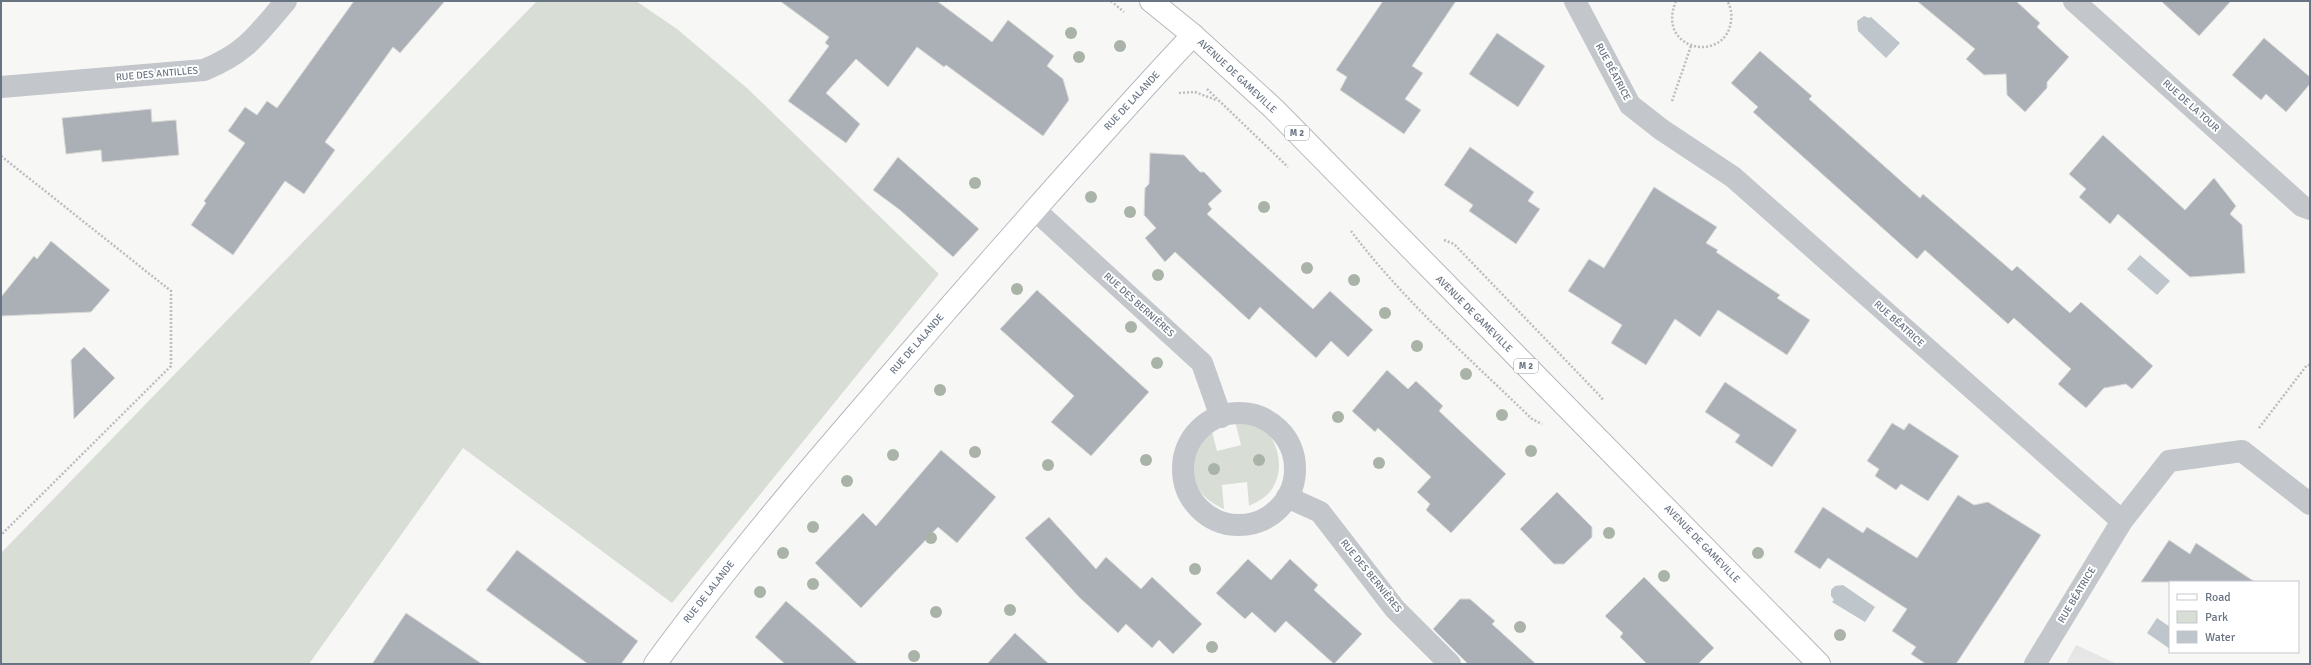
<svg xmlns="http://www.w3.org/2000/svg" width="2311" height="665" viewBox="0 0 2311 665" font-family="Signika,sans-serif">
<style>
.built{fill:#e5e6e5}
.green{fill:#d8ded6}
.water{fill:#bec5cb}
.building{fill:#abb0b7;stroke:#d9d9d7}
.lines{fill:none;stroke-linecap:round;stroke-linejoin:round}
.secondary-casing{stroke:#b6b9be;stroke-width:24}
.primary-casing{stroke:#b5b8bc;stroke-width:24}
.path{stroke:#bbbdc0;stroke-width:2.5;stroke-dasharray:2 2;stroke-linecap:butt}
.street{stroke:#c3c6ca;stroke-width:22}
.secondary{stroke:#fff;stroke-width:22}
.primary{stroke:#fff;stroke-width:22}
.tree{fill:#a9b3a7}
.labels{text-anchor:middle;dominant-baseline:central;stroke-width:4;stroke-linejoin:round;paint-order:stroke}
.shield{fill:#fff;stroke:#969ea8;stroke-width:1}
.shield-label{font-size:9px;font-weight:bold;fill:#697483}
.street-label{font-size:10px;fill:#697483;stroke:#fff}
</style>
<rect width="100%" height="100%" fill="#f7f7f5"/>
<path class="built" d="M2076 645 2117 664H2066Z"/>
<g class="green">
<path d="M537 1H636L677 29 748 89 939 274 672 603 463 448 309 664H1V553Z"/>
<path d="M1235 421C1242 421 1250 420 1257 424 1280 437 1287 474 1268 494 1263 499 1255 503 1249 506L1247 482 1222 485 1224 509C1187 493 1176 454 1211 428L1217 451 1241 445Z"/>
</g>
<g class="water">
<path d="M1864 16 1869 18 1871 17 1900 43 1886 58 1858 31 1857 21Z"/>
<path d="M2140 255 2170 281 2157 295 2127 269Z"/>
<path d="M1843 585 1875 607 1865 622 1832 602 1834 600 1831 596V590L1835 586Z"/>
<path d="M2157 618 2170 627V649L2147 633Z"/>
</g>
<g class="building">
<path d="M354 1H445L400 53 393 47 325 142 335 150 304 194 285 181 233 255 191 225 206 203 204 201 245 143 228 131 245 107 257 115 267 101 277 108Z"/>
<path d="M780 1H937L992 42 1008 20 1054 56 1047 66 1063 79 1069 100 1043 136 946 65 944 67 917 47 888 87 856 59 826 93 860 124 846 143 788 101 829 46 825 43 829 37Z"/>
<path d="M1383 1H1456L1412 66 1423 73 1405 99 1421 110 1404 134 1340 90 1347 77 1336 70Z"/>
<path d="M1917 1H2016L2040 23 2037 27 2069 57 2047 82V88L2025 112 2007 95 2006 74 1984 75 1966 59 1975 49Z"/>
<path d="M2161 1H2231L2199 36Z"/>
<path d="M1497 33 1545 66 1518 107 1469 74Z"/>
<path d="M2264 38 2310 77V84L2286 112 2266 94 2261 100 2232 75Z"/>
<path d="M1760 51 1812 96 1809 99 1920 198 1923 194 2012 271 2017 266 2070 313 2081 302 2153 366 2132 389 2126 384 2104 388 2086 408 2058 384 2071 369 2014 318 2008 324 1925 250 1917 259 1753 112 1758 107 1731 83Z"/>
<path d="M151 109 152 122 176 120 179 155 102 162 101 150 66 154 62 118Z"/>
<path d="M2103 135 2185 210 2214 178 2236 206 2230 214 2242 225 2245 273 2190 277 2118 214 2110 224 2079 197 2086 189 2069 174Z"/>
<path d="M1470 147 1534 192 1528 201 1540 209 1516 244 1469 211 1473 205 1444 185Z"/>
<path d="M1150 153 1184 155 1200 172H1204L1222 191 1208 204 1212 209 1207 214 1313 309 1330 291 1373 330 1348 357 1331 341 1316 358 1260 307 1249 320 1175 252 1165 262 1145 238 1156 228 1144 215 1145 188 1149 184Z"/>
<path d="M898 157 979 229 953 257 900 210 873 190Z"/>
<path d="M1654 187 1717 227 1706 243 1718 250 1716 252 1780 295 1777 298 1810 320 1787 355 1718 310 1700 337 1675 319 1646 365 1611 343 1622 325 1568 291 1589 259 1604 268Z"/>
<path d="M51 241 110 290 91 312 1 316V297L34 256 37 259Z"/>
<path d="M1037 290 1149 392 1091 456 1051 422 1074 396 1000 329Z"/>
<path d="M84 347 115 378 74 419 71 360Z"/>
<path d="M1387 370 1408 389 1416 381 1443 406 1439 411 1506 474 1451 533 1426 510 1430 504 1417 492 1431 477 1378 428 1375 432 1352 411Z"/>
<path d="M1725 382 1797 430 1772 467 1735 442 1740 435 1705 412Z"/>
<path d="M1892 423 1904 430 1909 423 1959 456 1928 501 1901 484 1896 490 1875 476 1879 469 1867 461Z"/>
<path d="M941 450 996 497 957 543 938 527 861 608 815 563 863 513 876 526Z"/>
<path d="M1557 492 1592 527V537L1564 564H1554L1520 529Z"/>
<path d="M1958 495 1974 505 1988 502 2041 535 1956 664H1926L1911 654 1916 647 1892 631 1907 609 1828 558 1820 569 1794 552 1823 507 1863 533 1867 527 1917 558Z"/>
<path d="M1049 517 1096 569 1106 557 1141 589 1152 577 1202 624 1173 654 1159 640 1152 648 1126 624 1118 633 1079 597 1025 538Z"/>
<path d="M2169 540 2190 554 2196 543 2255 582H2141Z"/>
<path d="M517 550 638 641 621 664H588L486 590Z"/>
<path d="M1248 559 1271 580 1290 559 1318 585 1314 590 1362 634 1334 664 1286 621 1275 633 1252 612 1245 619 1216 593Z"/>
<path d="M1644 577 1714 648 1698 664H1647L1620 637 1623 633 1605 616Z"/>
<path d="M1460 599H1470L1495 621 1492 624 1536 664H1468L1433 629Z"/>
<path d="M786 601 821 631 858 664H785L755 637Z"/>
<path d="M406 613 482 664H372Z"/>
<path d="M1015 633 1049 664H987Z"/>
</g>
<g class="lines">
<defs>
<path id="secondary" d="M655 664C745 541 846 426 946 311 1028 218 1108 125 1193 35"/>
<path id="primary" d="M1151 1 1193 35 1274 109 1819 664"/>
</defs>
<use href="#secondary" class="secondary-casing"/>
<use href="#primary" class="primary-casing"/>
<g class="path">
<path d="M1111 1 1124 12"/>
<path d="M1676 1C1655 51 1726 64 1731 21 1732 14 1731 7 1727 1"/>
<path d="M1207 89 1288 167"/>
<path d="M1179 93 1195 92 1216 100"/>
<path d="M1672 101 1691 46"/>
<path d="M1 156 171 291V366L1 535"/>
<path d="M1351 231C1403 300 1470 359 1532 419L1542 424"/>
<path d="M1444 240 1454 244 1602 398V401"/>
<path d="M2259 428 2307 365H2310"/>
</g>
<g class="street">
<path d="M1575 1 1630 105 1662 130 1733 177 2122 521"/>
<path d="M2074 1 2302 206 2310 209"/>
<path d="M1 87 204 70C246 53 257 35 286 1"/>
<path d="M1034 209 1202 363 1221 417"/>
<circle cx="1239" cy="469" r="56"/>
<path d="M1287 497 1320 512 1395 609 1450 664"/>
<path d="M2035 664 2122 521 2169 461 2242 451 2310 504"/>
</g>
<use href="#secondary" class="secondary"/>
<use href="#primary" class="primary"/>
</g>
<g class="tree">
<circle cx="1071" cy="33" r="6"/>
<circle cx="1120" cy="46" r="6"/>
<circle cx="1079" cy="57" r="6"/>
<circle cx="975" cy="183" r="6"/>
<circle cx="1091" cy="197" r="6"/>
<circle cx="1264" cy="207" r="6"/>
<circle cx="1130" cy="212" r="6"/>
<circle cx="1307" cy="268" r="6"/>
<circle cx="1158" cy="275" r="6"/>
<circle cx="1354" cy="280" r="6"/>
<circle cx="1017" cy="289" r="6"/>
<circle cx="1385" cy="313" r="6"/>
<circle cx="1131" cy="327" r="6"/>
<circle cx="1417" cy="346" r="6"/>
<circle cx="1157" cy="363" r="6"/>
<circle cx="1466" cy="374" r="6"/>
<circle cx="940" cy="390" r="6"/>
<circle cx="1502" cy="415" r="6"/>
<circle cx="1338" cy="417" r="6"/>
<circle cx="1531" cy="451" r="6"/>
<circle cx="975" cy="452" r="6"/>
<circle cx="893" cy="455" r="6"/>
<circle cx="1146" cy="460" r="6"/>
<circle cx="1259" cy="460" r="6"/>
<circle cx="1379" cy="463" r="6"/>
<circle cx="1048" cy="465" r="6"/>
<circle cx="1214" cy="469" r="6"/>
<circle cx="847" cy="481" r="6"/>
<circle cx="813" cy="527" r="6"/>
<circle cx="1609" cy="533" r="6"/>
<circle cx="931" cy="538" r="6"/>
<circle cx="783" cy="553" r="6"/>
<circle cx="1758" cy="553" r="6"/>
<circle cx="1195" cy="569" r="6"/>
<circle cx="1664" cy="576" r="6"/>
<circle cx="813" cy="584" r="6"/>
<circle cx="760" cy="592" r="6"/>
<circle cx="1010" cy="610" r="6"/>
<circle cx="936" cy="612" r="6"/>
<circle cx="1520" cy="627" r="6"/>
<circle cx="1840" cy="635" r="6"/>
<circle cx="1212" cy="647" r="6"/>
<circle cx="914" cy="656" r="6"/>
</g>
<g class="labels">
<g class="shield">
<rect x="1285" y="126" width="24" height="14" rx="3"/>
<rect x="1514" y="359" width="24" height="14" rx="3"/>
</g>
<g class="shield-label">
<text x="1297" y="133">M 2</text>
<text x="1526" y="366">M 2</text>
</g>
<g class="street-label">
<text transform="translate(1613 72) rotate(62)">RUE BÉATRICE</text>
<text transform="translate(157 74) rotate(-5)">RUE DES ANTILLES</text>
<text transform="translate(1237 76) rotate(43)">AVENUE DE GAMEVILLE</text>
<text transform="translate(1132 101) rotate(-47)">RUE DE LALANDE</text>
<text transform="translate(2191 106) rotate(42)">RUE DE LA TOUR</text>
<text transform="translate(1139 305) rotate(42)">RUE DES BERNIÈRES</text>
<text transform="translate(1474 314) rotate(45)">AVENUE DE GAMEVILLE</text>
<text transform="translate(1899 324) rotate(42)">RUE BÉATRICE</text>
<text transform="translate(917 344) rotate(-49)">RUE DE LALANDE</text>
<text transform="translate(1702 544) rotate(46)">AVENUE DE GAMEVILLE</text>
<text transform="translate(1371 576) rotate(51)">RUE DES BERNIÈRES</text>
<text transform="translate(709 592) rotate(-52)">RUE DE LALANDE</text>
<text transform="translate(2077 595) rotate(-59)">RUE BÉATRICE</text>
</g>
</g>
<rect width="2311" height="665" fill="none" stroke="#697483" stroke-width="4"/>
<rect x="2169" y="581" width="130" height="72" fill="#ffffff" stroke="#c3c7cd"/>
<rect x="2177" y="594" width="20" height="6" fill="#ffffff" stroke="#c3c7cd"/>
<text x="2205" y="601" font-size="12" fill="#697483">Road</text>
<rect x="2177" y="611" width="20" height="12" fill="#d8ded6" stroke="#c3c7cd"/>
<text x="2205" y="621" font-size="12" fill="#697483">Park</text>
<rect x="2177" y="631" width="20" height="12" fill="#bec5cb" stroke="#c3c7cd"/>
<text x="2205" y="641" font-size="12" fill="#697483">Water</text>
</svg>
